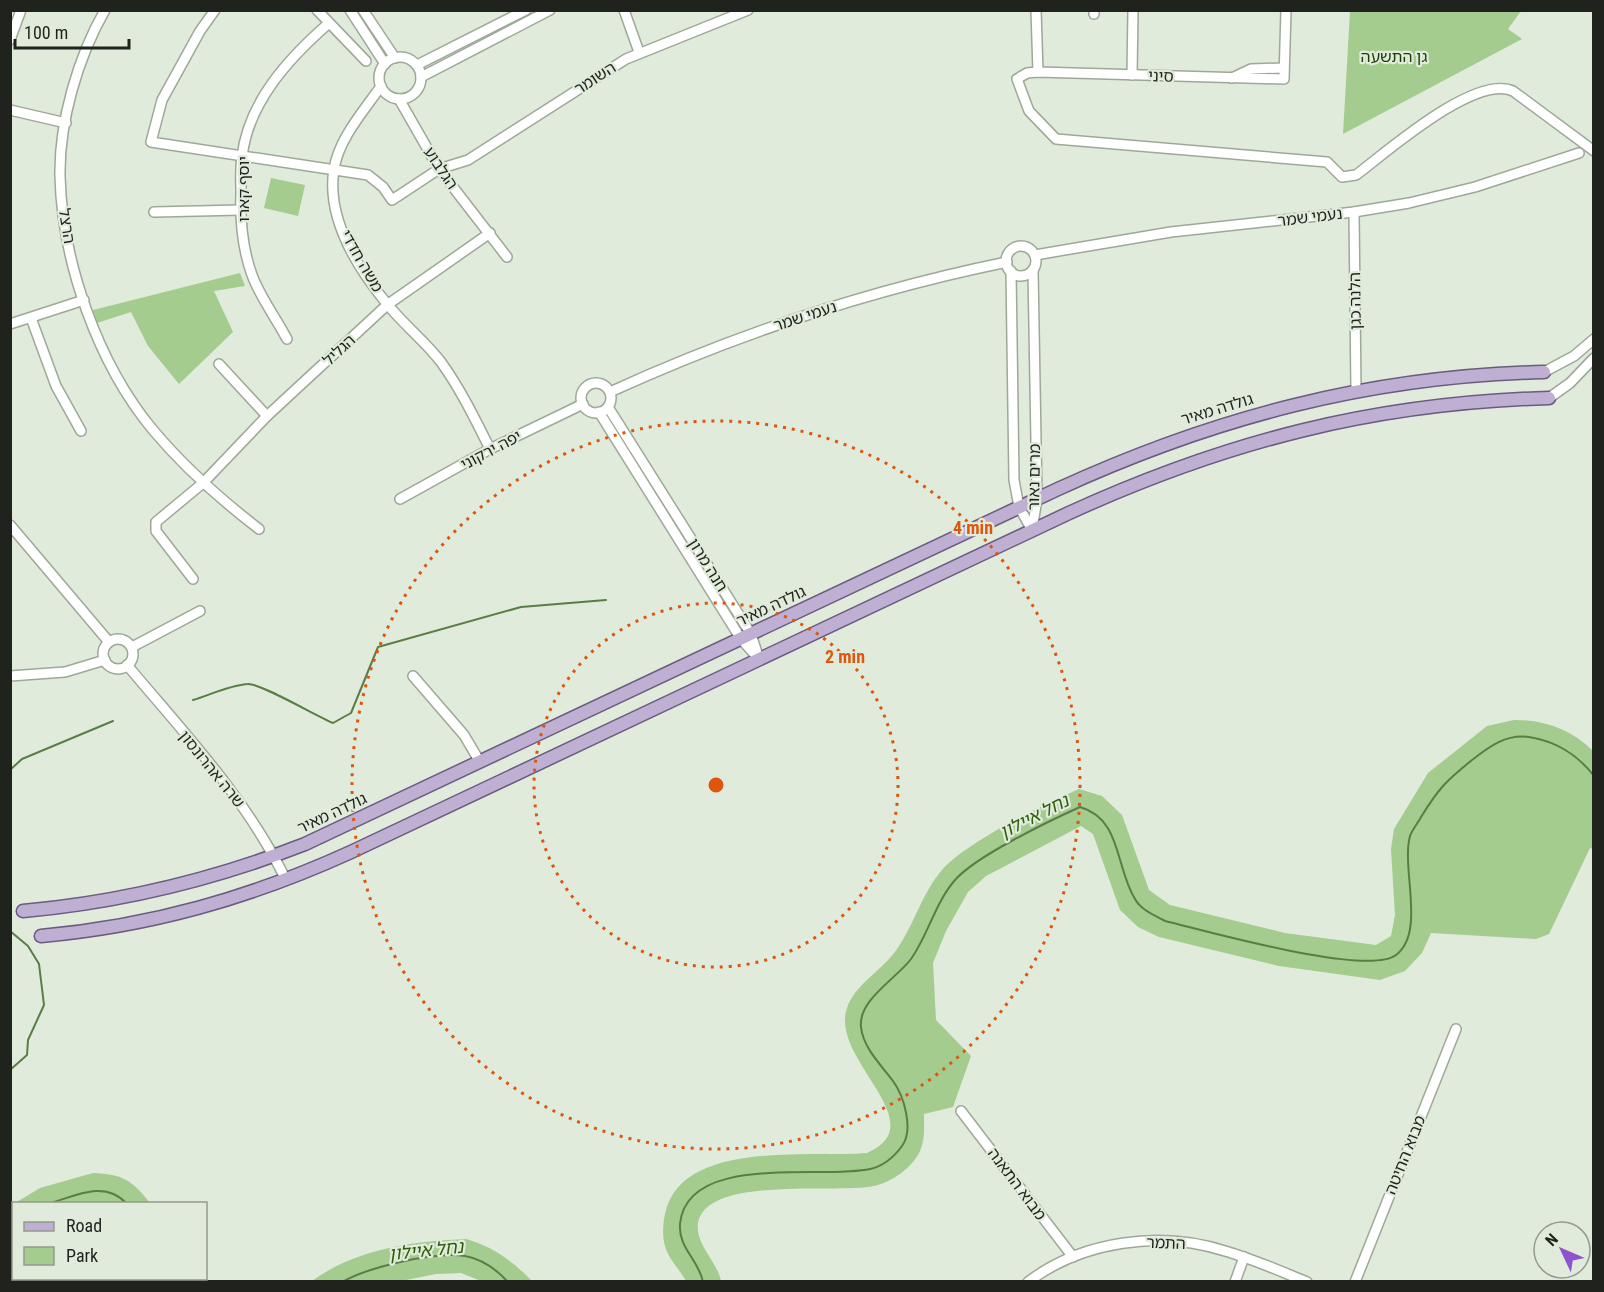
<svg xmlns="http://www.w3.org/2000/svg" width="1604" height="1292" viewBox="0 0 1604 1292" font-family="'Roboto Condensed','Noto Sans Hebrew',sans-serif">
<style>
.green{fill:#a3cc8e}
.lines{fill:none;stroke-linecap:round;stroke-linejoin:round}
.stream{stroke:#5a7d46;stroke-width:2}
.minor-casing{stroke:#9ea899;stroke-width:12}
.major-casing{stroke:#6a5b80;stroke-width:15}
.minor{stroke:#fff;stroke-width:9}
.major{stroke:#beafd3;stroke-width:12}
.ring{fill:none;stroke:#de560d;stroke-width:3;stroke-dasharray:3 6}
.labels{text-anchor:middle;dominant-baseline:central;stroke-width:4.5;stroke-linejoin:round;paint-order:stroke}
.park-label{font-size:16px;fill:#1d3d05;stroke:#e0ebdb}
.street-label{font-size:16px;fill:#1f221d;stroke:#e0ebdb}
.water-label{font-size:18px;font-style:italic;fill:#2e5c09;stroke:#e0ebdb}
.centre{fill:#de560d;stroke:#e0ebdb;stroke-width:3}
.ring-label{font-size:18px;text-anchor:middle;font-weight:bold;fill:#de560d;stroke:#e0ebdb;stroke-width:4.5;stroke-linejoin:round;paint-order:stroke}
</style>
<rect width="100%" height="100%" fill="#e0ebdb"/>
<g class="green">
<path d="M1350 11H1521L1508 29 1522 39 1343 134Z"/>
<path d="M271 178 305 185 298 216 264 208Z"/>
<path d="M240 273 245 286 214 291 233 332 179 384 148 346 131 312 97 323 93 310Z"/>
<path d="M1514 720C1545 720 1572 730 1593 751V849L1590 848 1549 934 1536 939 1431 933 1422 953 1405 971 1380 980 1279 966 1159 937 1138 927 1120 910 1093 834 1081 826 986 876 968 892 946 931 933 963 936 1020 971 1056 953 1107 924 1114C924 1126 925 1140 920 1151 912 1168 892 1182 874 1186 839 1194 706 1175 698 1223 695 1244 717 1261 721 1281H686C680 1270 668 1258 665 1246 662 1236 663 1223 665 1214 681 1139 810 1158 867 1153 936 1123 829 1059 847 1008 855 984 883 970 897 949 914 925 922 893 942 870 965 843 1044 804 1079 789L1102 796 1122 815 1149 890 1170 905 1285 933 1376 945 1391 936 1395 915 1391 849 1394 829 1428 773 1487 726Z"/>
<path d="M93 1173C122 1174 132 1180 150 1203H15L40 1188Z"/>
<path d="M466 1239C494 1247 512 1261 532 1281H481L461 1273 436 1274 401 1281H312C356 1249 413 1241 466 1239Z"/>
</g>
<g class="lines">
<g class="stream">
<path d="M193 700C210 695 230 685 248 684 260 683 316 716 333 723L351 713 378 647 521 607 606 600"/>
<path d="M10 770 22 759 113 721"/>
<path d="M10 931 28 946 39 964 44 1005 28 1040 27 1055 10 1070"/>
<path d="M48 1204C75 1196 105 1179 127 1204"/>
<path d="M10 1227 14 1225"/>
<path d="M184 1278 187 1282"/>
<path d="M342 1282C369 1267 435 1251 465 1256 482 1259 497 1270 508 1282"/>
<path d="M703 1282C699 1260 678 1248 680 1224 687 1152 823 1180 870 1169 884 1166 894 1157 902 1146 914 1130 904 1096 893 1081 882 1066 863 1048 861 1027 858 1000 896 979 911 959 928 935 935 903 955 880 976 856 1049 821 1080 807 1122 819 1115 867 1135 899 1141 910 1154 915 1165 921 1204 930 1367 977 1396 955 1426 932 1401 869 1410 836 1412 830 1418 823 1421 817 1439 788 1446 781 1472 760 1490 746 1506 734 1529 737 1555 741 1578 755 1594 776"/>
</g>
<defs>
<g id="minor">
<path d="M105 10C78 57 59 122 60 176 62 262 98 364 153 430 184 467 220 499 259 529"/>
<path d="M215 10 200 31 162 100 151 142 368 175 383 187 392 200 439 169 468 160 626 59 748 10"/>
<path d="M317 10 366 61"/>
<path d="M350 10 385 64"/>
<path d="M363 10 395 58"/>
<path d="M624 10 639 52"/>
<path d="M1036 10 1038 72"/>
<path d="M1094 10V14"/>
<path d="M1286 10 1284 79 1038 72 1027 73 1017 79 1029 111 1056 139 1327 162 1342 177 1356 175C1388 151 1475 74 1513 91L1594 151"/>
<path d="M10 40 21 10"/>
<circle cx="400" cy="78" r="21"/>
<path d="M417 65 526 10"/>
<path d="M1132 75 1133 10"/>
<path d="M421 77 550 10"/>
<path d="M1232 78 1251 69 1283 68"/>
<path d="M381 86C364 111 339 138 334 169 326 218 358 269 388 305 404 325 425 341 441 362 461 390 475 419 490 449"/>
<path d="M399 99 439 169 507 257"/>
<path d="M10 110 66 123"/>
<path d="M154 212 241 210"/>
<path d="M1354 212 1356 390"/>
<circle cx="1021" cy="261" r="15"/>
<path d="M1035 255 1171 232 1354 212 1409 203 1475 187 1579 153"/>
<path d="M1011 271 1014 480 1019 507 1032 530"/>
<path d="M31 318 56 386 81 431"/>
<path d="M10 324 84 300"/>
<path d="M287 339C276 318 260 297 252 275 243 250 240 220 241 194 241 182 240 169 242 157 248 102 289 58 329 23"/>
<path d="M219 364 267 416"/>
<path d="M1544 372 1574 356 1594 339"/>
<circle cx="596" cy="398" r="15"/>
<path d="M610 392C737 334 870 290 1007 262"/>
<path d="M1549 398 1570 383 1594 358"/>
<path d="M608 407 751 634 759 659"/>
<path d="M599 412 741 639 758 658"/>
<path d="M400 499 490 449 583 404"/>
<path d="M10 525 109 642"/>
<path d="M1032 530 1037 499 1033 270"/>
<path d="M193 579 156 531V522L203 483 267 416 387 305 490 233"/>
<circle cx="118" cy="654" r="15"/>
<path d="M132 647 200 611"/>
<path d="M127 665C184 733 247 799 286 880"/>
<path d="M10 676 65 672 105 660"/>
<path d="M413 676 464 735 480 762"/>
<path d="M961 1111 1073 1257"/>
<path d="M1028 1282C1082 1241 1160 1230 1225 1251 1253 1259 1280 1271 1307 1282"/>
<path d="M1235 1282 1244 1257"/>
<path d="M1355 1282 1456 1029"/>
</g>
<g id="major">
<path d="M23 911C122 902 213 880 305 844L1058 489C1215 417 1371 376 1544 372"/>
<path d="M41 936C151 926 250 898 351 852L1069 513C1227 441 1374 403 1549 398"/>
</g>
</defs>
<use href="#minor" class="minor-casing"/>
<use href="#major" class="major-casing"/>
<use href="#minor" class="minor"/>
<use href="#major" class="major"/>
</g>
<g class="ring">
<circle cx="716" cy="785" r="182"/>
<circle cx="716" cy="785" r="364"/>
</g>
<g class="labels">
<g class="park-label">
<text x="1394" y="56">גן התשעה</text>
</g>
<g class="street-label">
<text transform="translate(1161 76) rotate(2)">סיני</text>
<text transform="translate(595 78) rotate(-33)">השומר</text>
<text transform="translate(441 168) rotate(56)">הגלבוע</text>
<text transform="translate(243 189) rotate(-90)">יוסף קארו</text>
<text transform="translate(1310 217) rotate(-7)">נעמי שמר</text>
<text transform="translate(67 226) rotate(81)">הרצל</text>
<text transform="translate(362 261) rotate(60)">משה חדדי</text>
<text transform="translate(1355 301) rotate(-91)">הלנה כגן</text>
<text transform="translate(805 316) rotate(-18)">נעמי שמר</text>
<text transform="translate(339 350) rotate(-43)">הגליל</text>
<text transform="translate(1217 409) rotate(-17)">גולדה מאיר</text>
<text transform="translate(491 450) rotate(-28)">יפה ירקוני</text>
<text transform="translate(1034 477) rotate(-89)">מרים נאור</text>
<text transform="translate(708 565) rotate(58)">חנה מרון</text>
<text transform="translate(771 606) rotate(-25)">גולדה מאיר</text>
<text transform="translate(212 769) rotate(51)">שרה אהרונסון</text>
<text transform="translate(332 813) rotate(-25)">גולדה מאיר</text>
<text transform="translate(1405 1155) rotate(-68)">מבוא החיטה</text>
<text transform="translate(1017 1184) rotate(53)">מבוא התאנה</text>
<text transform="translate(1166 1243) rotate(2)">התמר</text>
</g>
<g class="water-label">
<text transform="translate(1034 816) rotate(-27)">נחל איילון</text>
<text transform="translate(426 1250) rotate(-6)">נחל איילון</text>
</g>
</g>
<circle cx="716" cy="785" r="9" class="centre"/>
<g class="ring-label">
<text x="973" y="534">4 min</text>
<text x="845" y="663">2 min</text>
</g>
<rect width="1604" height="1292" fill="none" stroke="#1f221d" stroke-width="24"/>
<rect x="12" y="1202" width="195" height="78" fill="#e0ebdb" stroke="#939b8f" stroke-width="1.5"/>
<rect x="24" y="1222" width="30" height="9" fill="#beafd3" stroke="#939b8f" stroke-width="1.5"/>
<text x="66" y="1232" font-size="18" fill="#1f221d">Road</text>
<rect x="24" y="1247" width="30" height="18" fill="#a3cc8e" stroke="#939b8f" stroke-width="1.5"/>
<text x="66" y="1262" font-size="18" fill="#1f221d">Park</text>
<g transform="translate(1562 1250) rotate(314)"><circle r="28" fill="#e0ebdb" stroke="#939b8f" stroke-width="1.5"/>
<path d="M0-4.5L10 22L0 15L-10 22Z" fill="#8c55cd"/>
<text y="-9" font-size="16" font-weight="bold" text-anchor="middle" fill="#1f221d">N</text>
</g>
<path d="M15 39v9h114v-9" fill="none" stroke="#1f221d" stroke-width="3"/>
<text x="24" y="39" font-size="18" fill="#1f221d" stroke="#e0ebdb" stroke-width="4.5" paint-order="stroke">100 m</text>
</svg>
